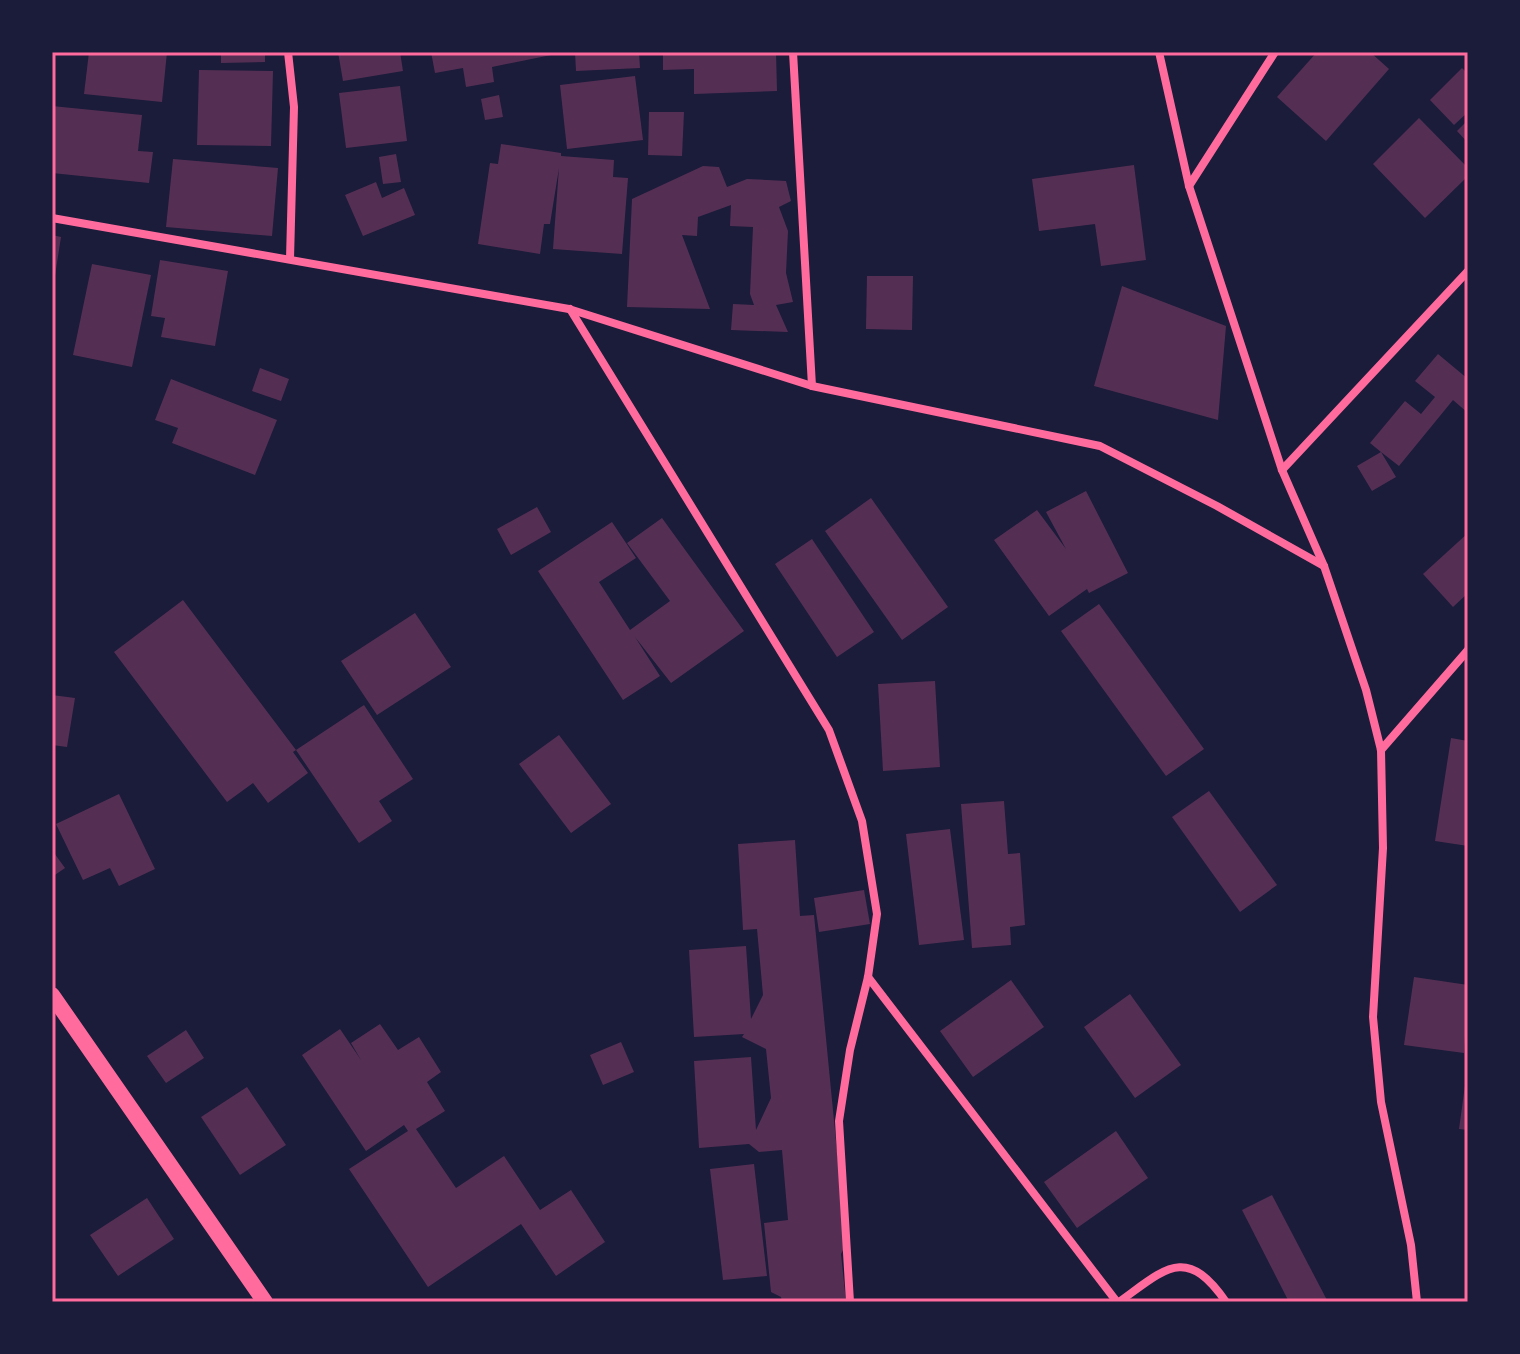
<svg xmlns="http://www.w3.org/2000/svg" width="1520" height="1354" viewBox="0 0 1520 1354" font-family="Signika,sans-serif">
<style>
.building{fill:#542f53}
.lines{fill:none;stroke-linecap:round;stroke-linejoin:round}
.minor{stroke:#ff6b9d;stroke-width:8}
.secondary{stroke:#ff6b9d;stroke-width:16}
.neatline{fill:none;stroke:#ff6b9d;stroke-width:3}
</style>
<rect width="100%" height="100%" fill="#1b1b3a"/>
<g class="building">
<path d="M89 52H167L162 102 84 94Z"/>
<path d="M221 52H265V62L221 63Z"/>
<path d="M338 52H400L403 71 343 81Z"/>
<path d="M431 52H561V53L492 67 494 82 466 87 463 68 435 73Z"/>
<path d="M575 52H639L640 68 576 71Z"/>
<path d="M663 52H776L777 91 694 94V69L663 70Z"/>
<path d="M1317 52H1370L1389 69 1326 141 1277 97Z"/>
<path d="M1462 68 1468 74V112L1454 125 1430 100Z"/>
<path d="M199 70 273 71 271 146 197 145Z"/>
<path d="M635 76 643 140 567 149 560 85Z"/>
<path d="M400 86 407 141 346 148 339 93Z"/>
<path d="M499 95 503 117 485 120 481 99Z"/>
<path d="M52 106 142 115 138 151 153 152 149 183 52 173Z"/>
<path d="M649 112H684L682 156 648 155Z"/>
<path d="M1419 118 1468 168V176L1425 218 1373 164Z"/>
<path d="M1468 120V143L1457 131Z"/>
<path d="M501 144 561 153V156L614 160 613 177 628 178 622 254 553 249 559 168 550 224H544L540 254 478 244 490 163 498 164Z"/>
<path d="M396 154 401 182 383 184 379 157Z"/>
<path d="M173 159 278 168 272 236 166 227Z"/>
<path d="M1134 165 1146 260 1101 266 1095 224 1039 231 1032 179Z"/>
<path d="M703 166 719 167 727 187 747 179 786 181 791 201 779 207 788 231 786 273 793 302 776 305 788 332 731 330 733 304 754 305 750 294 753 227 730 226 731 205 698 217 697 236 682 235 710 309 627 307 632 199Z"/>
<path d="M376 182 382 198 404 188 415 215 363 236 345 195Z"/>
<path d="M52 235 61 237 54 282H52Z"/>
<path d="M160 260 228 271 215 346 161 337 165 318 151 316Z"/>
<path d="M92 264 151 275 132 367 73 355Z"/>
<path d="M867 276H913L912 330 866 329Z"/>
<path d="M1122 286 1226 326 1218 420 1094 386Z"/>
<path d="M1438 354 1468 379V413L1453 400 1399 466 1381 452 1396 477 1372 491 1357 466 1381 452 1370 443 1405 401 1421 414 1435 397 1415 381Z"/>
<path d="M260 368 289 379 281 401 252 391Z"/>
<path d="M171 379 277 420 255 475 172 443 178 428 155 420Z"/>
<path d="M1086 491 1128 573 1089 593 1087 589 1049 616 994 540 1037 510 1066 549 1046 512Z"/>
<path d="M871 498 948 607 902 640 825 531Z"/>
<path d="M537 507 551 532 511 555 497 529Z"/>
<path d="M662 518 744 631 671 683 635 637 660 676 623 700 538 571 612 522 636 558 599 582 630 630 670 601 627 543Z"/>
<path d="M1468 533V593L1453 607 1423 574Z"/>
<path d="M812 539 874 632 837 657 775 564Z"/>
<path d="M183 600 296 750 293 752 308 773 268 803 253 783 227 802 114 652Z"/>
<path d="M1099 604 1204 749 1166 776 1061 631Z"/>
<path d="M415 613 451 667 377 715 341 661Z"/>
<path d="M935 681 940 767 883 771 878 684Z"/>
<path d="M52 695 75 698 67 747 52 745Z"/>
<path d="M364 705 413 779 379 801 392 821 359 843 296 750Z"/>
<path d="M559 735 611 804 571 833 519 764Z"/>
<path d="M1451 738 1468 741V846L1435 841Z"/>
<path d="M1209 791 1277 885 1240 912 1172 817Z"/>
<path d="M119 794 155 869 119 886 110 868 83 880 56 824Z"/>
<path d="M1004 801 1008 854 1020 853 1025 925 1010 927 1011 945 972 948 961 804Z"/>
<path d="M950 829 964 940 919 945 906 834Z"/>
<path d="M795 840 800 916 814 915 846 1244 841 1254 846 1302H782L781 1297 771 1292 764 1223 788 1220 782 1150 759 1152 749 1144 699 1148 694 1061 751 1057 756 1130 771 1098 766 1049 742 1037 744 1034 694 1037 689 950 746 946 751 1019 763 995 757 929 743 930 738 844Z"/>
<path d="M52 850 65 868 52 877Z"/>
<path d="M864 890 870 924 819 932 814 898Z"/>
<path d="M1414 977 1468 985 1464 1053 1404 1045Z"/>
<path d="M1011 980 1044 1027 973 1077 940 1031Z"/>
<path d="M1130 994 1181 1065 1135 1098 1084 1027Z"/>
<path d="M380 1024 398 1050 419 1037 441 1072 427 1082 445 1111 416 1129 456 1188 504 1156 540 1210 571 1190 605 1242 556 1276 521 1224 428 1287 349 1169 408 1131 404 1125 366 1151 302 1055 340 1029 361 1060 351 1043Z"/>
<path d="M186 1030 204 1058 166 1083 147 1056Z"/>
<path d="M621 1042 634 1072 603 1085 590 1055Z"/>
<path d="M1466 1078H1468V1130L1459 1129Z"/>
<path d="M247 1087 286 1145 240 1175 201 1117Z"/>
<path d="M1116 1131 1148 1178 1077 1228 1044 1182Z"/>
<path d="M754 1164 767 1276 723 1280 710 1169Z"/>
<path d="M1272 1195 1328 1302H1289L1242 1210Z"/>
<path d="M147 1198 174 1239 118 1276 90 1235Z"/>
</g>
<g class="lines">
<g class="minor">
<path d="M288 52 294 107 290 259"/>
<path d="M793 52 812 386"/>
<path d="M1159 52 1189 186 1282 470 1324 566 1366 690 1381 750 1383 848 1373 1017 1381 1102 1411 1245 1417 1302"/>
<path d="M1189 186 1275 52"/>
<path d="M52 218 569 309 812 386 1100 446 1217 506 1324 566"/>
<path d="M570 309 829 730 862 821 877 914 868 977 850 1050 839 1121 850 1302"/>
<path d="M1282 470 1468 271"/>
<path d="M1381 750 1468 650"/>
<path d="M868 977 1117 1302"/>
<path d="M1119 1302C1165 1269 1186 1244 1226 1302"/>
</g>
<path class="secondary" d="M52 995 265 1302"/>
</g>
<rect width="1520" height="1354" fill="none" stroke="#1b1b3a" stroke-width="108"/>
<rect x="54" y="54" width="1412" height="1246" class="neatline"/>
</svg>
